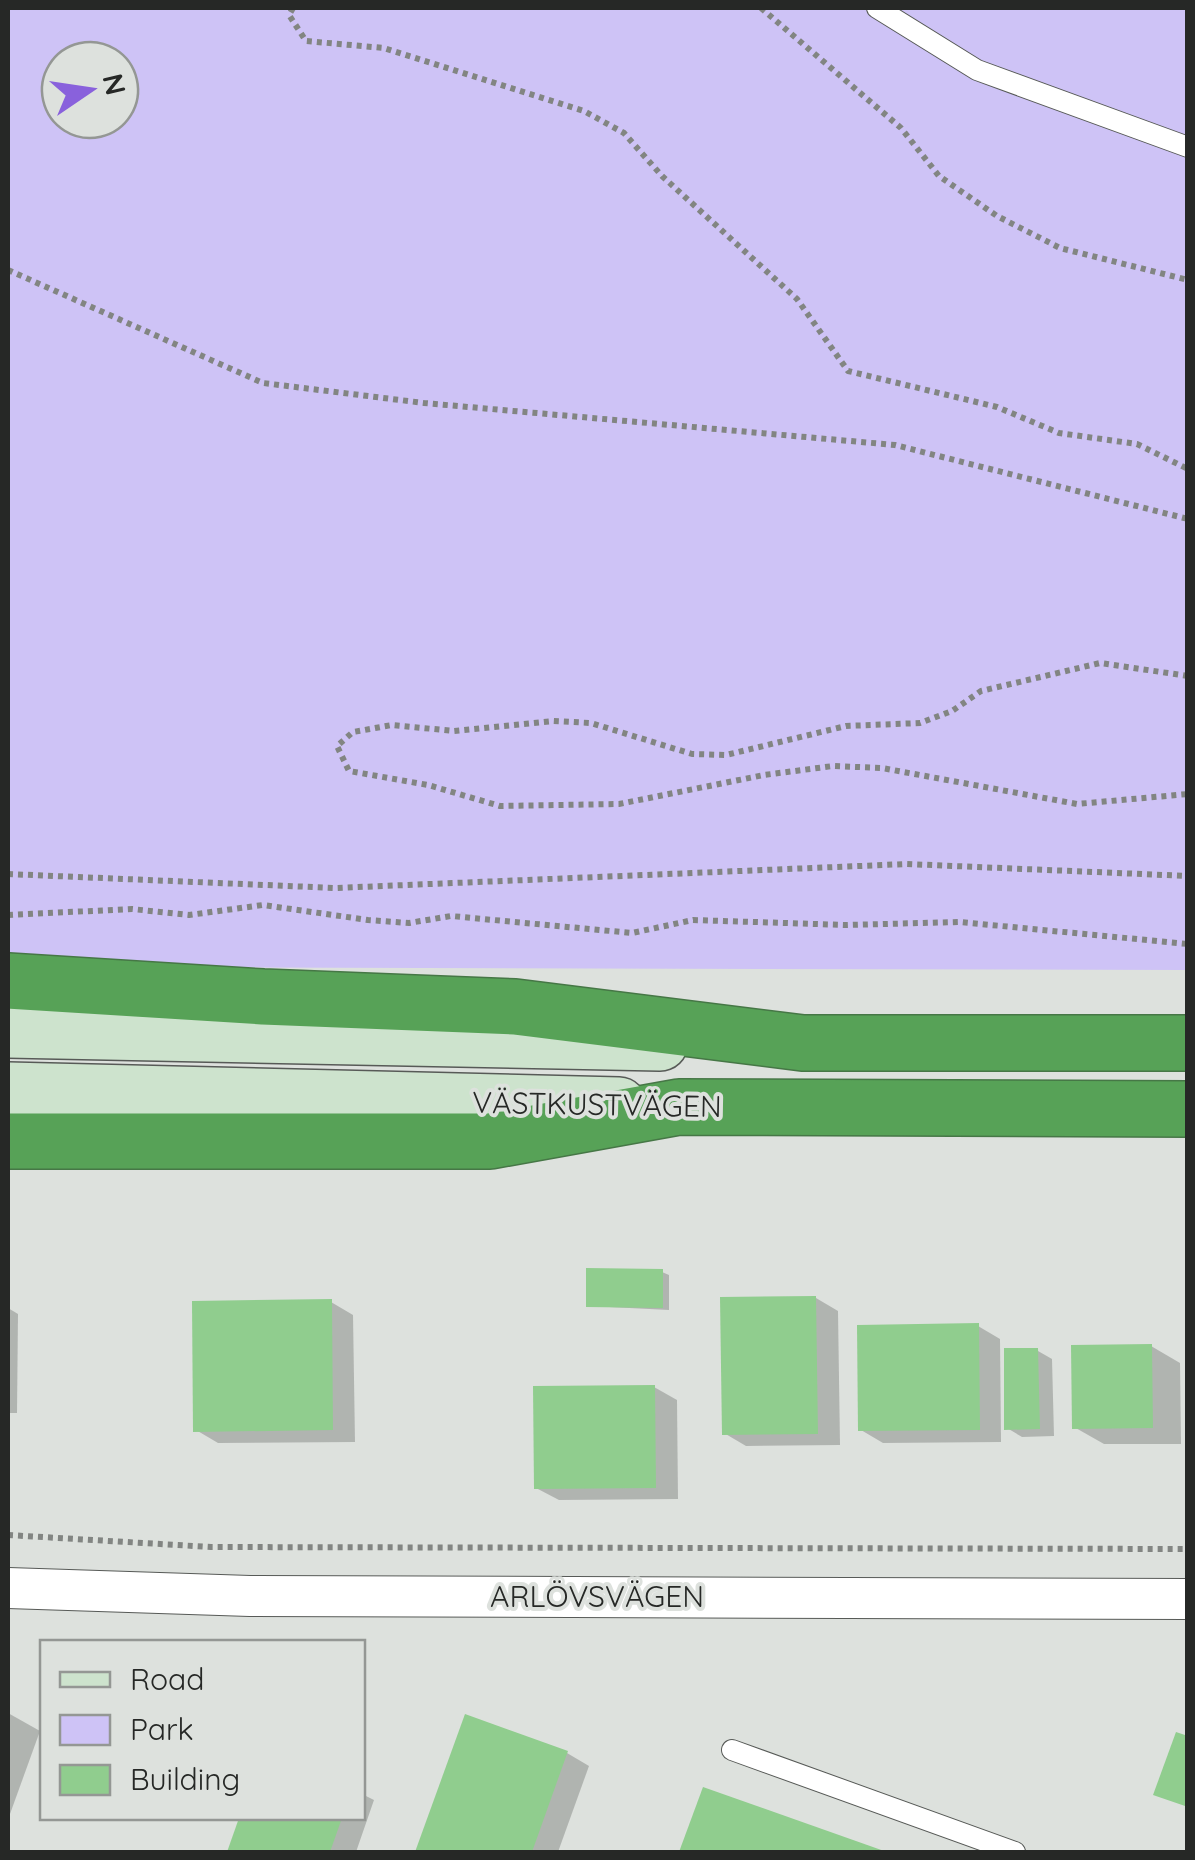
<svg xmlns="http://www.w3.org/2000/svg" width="1195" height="1860" viewBox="0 0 1195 1860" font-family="Quicksand,sans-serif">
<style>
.green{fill:#cec3f6;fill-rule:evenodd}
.shadow{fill:#0003}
.building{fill:#90cd8e}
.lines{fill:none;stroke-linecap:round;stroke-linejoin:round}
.lane-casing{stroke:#575a57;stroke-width:22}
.street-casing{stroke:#575a57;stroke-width:42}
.secondary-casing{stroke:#575a57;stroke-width:58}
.highway-casing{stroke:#467746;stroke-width:58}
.path{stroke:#828582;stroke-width:6;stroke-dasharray:5 5;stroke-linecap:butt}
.lane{stroke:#fff;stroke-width:20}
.street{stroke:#fff;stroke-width:40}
.secondary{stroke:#cde3cd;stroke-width:55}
.highway{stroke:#57a257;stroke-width:55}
.labels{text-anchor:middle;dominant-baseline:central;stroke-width:8;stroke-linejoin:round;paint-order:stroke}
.street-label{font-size:30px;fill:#262826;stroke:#dde1dd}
</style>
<rect width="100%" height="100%" fill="#dde1dd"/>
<path class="green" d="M8 8H1187V970L47 967 8 961ZM60 60H120V120H60Z"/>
<g class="shadow">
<path d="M662 1272 669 1275V1310L589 1306Z"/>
<path d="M816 1298 838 1311 840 1445 746 1446 724 1433Z"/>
<path d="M331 1302 353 1315 355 1442 218 1443 196 1430Z"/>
<path d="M8 1308 18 1314 17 1413H8Z"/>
<path d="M978 1326 1000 1339 1001 1442 883 1443 861 1430Z"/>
<path d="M1151 1346 1180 1363 1181 1444H1104L1074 1427Z"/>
<path d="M1038 1351 1052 1359 1054 1436 1022 1437 1007 1428Z"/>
<path d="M654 1387 677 1400 678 1499 559 1500 536 1488Z"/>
<path d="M8 1713 40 1731 10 1814 8 1813Z"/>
<path d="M466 1717 567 1753 589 1766 558 1852H417Z"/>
<path d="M704 1790 881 1852H682Z"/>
<path d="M362 1794 374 1800 356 1852H229L241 1818H362Z"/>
</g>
<g class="building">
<path d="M586 1268 663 1269V1308L586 1307Z"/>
<path d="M816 1296 818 1434 722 1435 720 1297Z"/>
<path d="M332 1299 333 1430 193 1432 192 1301Z"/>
<path d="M979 1323 980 1430 858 1431 857 1325Z"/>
<path d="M1152 1344 1153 1428 1072 1429 1071 1345Z"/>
<path d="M1004 1348H1038L1040 1429 1004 1430Z"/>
<path d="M655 1385 656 1488 534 1489 533 1386Z"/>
<path d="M465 1714 568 1751 532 1852H415Z"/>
<path d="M1176 1732 1188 1736V1807L1153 1795Z"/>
<path d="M703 1787 887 1852H679Z"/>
<path d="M239 1818H342L330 1852H227Z"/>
</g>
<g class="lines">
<defs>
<g id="lane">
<path d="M877 8 977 70 1188 147"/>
<path d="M732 1750 1015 1852"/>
</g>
<path id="street" d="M8 1588 250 1596 1188 1599"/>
<g id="secondary">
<path d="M8 1030 660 1043"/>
<path d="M8 1090 619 1105"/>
</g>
<g id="highway">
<path d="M8 981 263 997 515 1007 803 1043H1188"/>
<path d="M8 1141H490L679 1107 1188 1109"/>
</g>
</defs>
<use href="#lane" class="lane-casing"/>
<use href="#street" class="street-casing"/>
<use href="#secondary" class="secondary-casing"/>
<use href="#highway" class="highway-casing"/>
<g class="path">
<path d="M293 8 289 15 306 41 384 48 584 111 624 133 662 176 797 299 848 371 997 407 1059 433 1137 444 1188 469"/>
<path d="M761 8 901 128 939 176 997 216 1060 248 1188 280"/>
<path d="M8 270 263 383 424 403 895 445 1188 519"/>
<path d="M1188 676 1100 663 981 691 952 711 920 723 846 726 726 755 692 754 591 723 553 721 454 731 392 725 353 732 337 746 349 771 428 785 500 806 619 804 764 775 833 766 882 768 1077 804 1188 794"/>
<path d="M8 874 335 888 907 864 1188 876"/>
<path d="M8 915 132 909 189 915 263 905 368 920 409 923 451 916 632 933 693 920 846 925 960 922 1188 944"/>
<path d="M8 1535 211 1547 1188 1549"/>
</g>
<use href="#lane" class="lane"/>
<use href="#street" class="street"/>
<use href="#secondary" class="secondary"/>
<use href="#highway" class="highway"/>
</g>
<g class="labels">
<g class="street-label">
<text transform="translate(597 1104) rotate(1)">VÄSTKUSTVÄGEN</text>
<text x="597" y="1596">ARLÖVSVÄGEN</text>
</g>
</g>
<rect width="1195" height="1860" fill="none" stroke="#262826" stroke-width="20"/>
<rect x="40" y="1640" width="325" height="180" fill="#dde1dd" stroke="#949794" stroke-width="2.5"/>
<rect x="60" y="1672" width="50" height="15" fill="#cde3cd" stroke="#949794" stroke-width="2.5"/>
<text x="130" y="1690" font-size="30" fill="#262826">Road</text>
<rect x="60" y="1715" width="50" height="30" fill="#cec3f6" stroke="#949794" stroke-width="2.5"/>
<text x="130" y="1740" font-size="30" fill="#262826">Park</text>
<rect x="60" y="1765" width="50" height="30" fill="#90cd8e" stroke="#949794" stroke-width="2.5"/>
<text x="130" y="1790" font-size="30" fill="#262826">Building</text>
<g transform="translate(90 90) rotate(77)"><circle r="48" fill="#dde1dd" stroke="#949794" stroke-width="2.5"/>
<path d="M0-8L18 38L0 25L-18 38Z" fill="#8961dc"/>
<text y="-15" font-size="28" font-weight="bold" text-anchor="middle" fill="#262826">N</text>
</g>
</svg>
